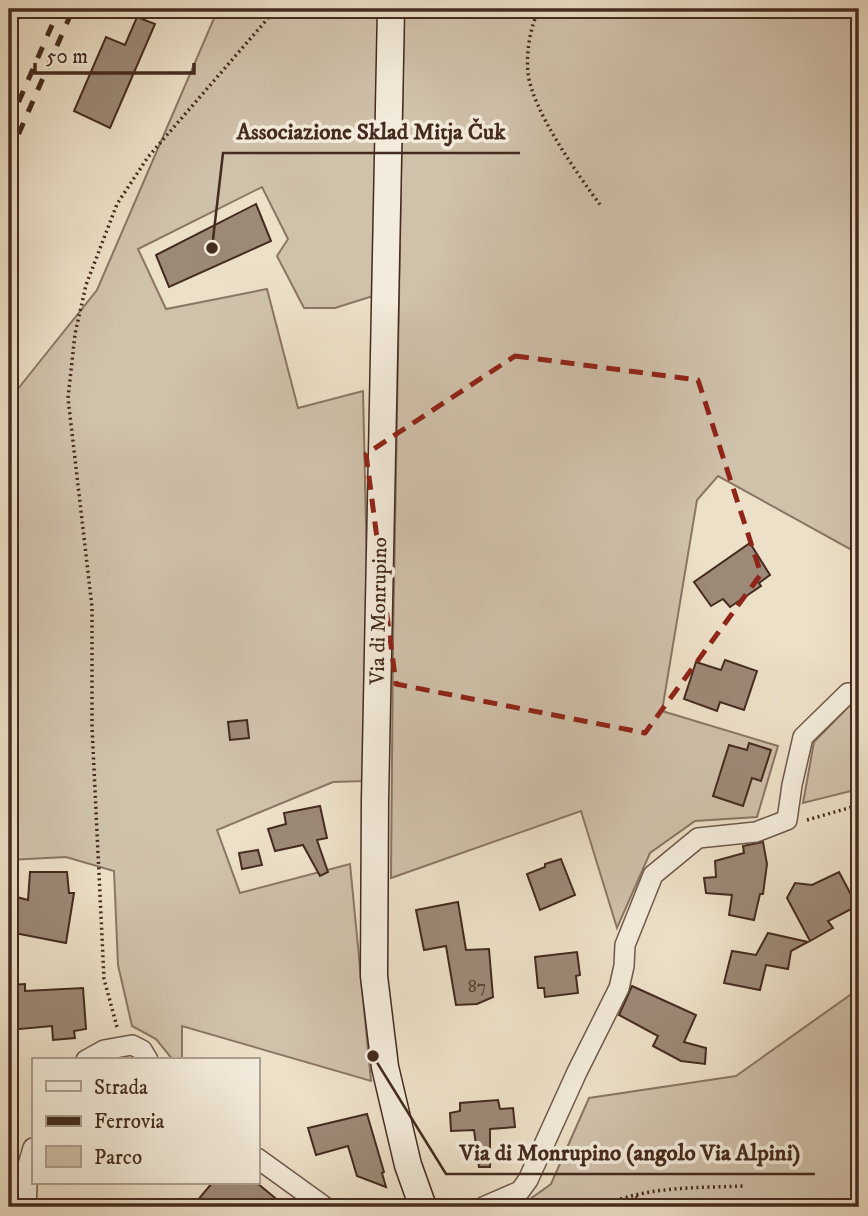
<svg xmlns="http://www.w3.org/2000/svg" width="868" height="1216" viewBox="0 0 868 1216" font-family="'IM FELL DW Pica',serif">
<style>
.green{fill:#d0c1ab;stroke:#8a7665;stroke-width:2}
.building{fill:#9c8977;stroke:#452b1f;stroke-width:2}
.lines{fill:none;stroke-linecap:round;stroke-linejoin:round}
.street-casing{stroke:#6f5849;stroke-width:22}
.secondary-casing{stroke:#452b1f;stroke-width:29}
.path{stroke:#452b1f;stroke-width:3.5;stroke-dasharray:2 3.5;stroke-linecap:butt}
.street{stroke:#f3ebdb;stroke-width:19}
.secondary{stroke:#f3ebdb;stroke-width:26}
.rail{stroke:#452b1f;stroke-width:5;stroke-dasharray:12 12;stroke-linecap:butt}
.marked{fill:none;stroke:#8f2418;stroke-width:5;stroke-dasharray:14 9;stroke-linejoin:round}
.labels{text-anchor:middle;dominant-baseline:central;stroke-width:7;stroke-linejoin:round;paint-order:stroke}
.number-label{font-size:18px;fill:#5b4235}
.street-label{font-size:21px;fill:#452b1f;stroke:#f3ebdb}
.leader{fill:none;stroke:#452b1f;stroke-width:2.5}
.callout-dot{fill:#452b1f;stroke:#f3ebdb;stroke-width:2.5}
.callout-label{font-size:23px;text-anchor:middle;font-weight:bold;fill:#452b1f;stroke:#f3ebdb;stroke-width:7;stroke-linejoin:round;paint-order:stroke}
</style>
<rect width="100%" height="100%" fill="#ede0c8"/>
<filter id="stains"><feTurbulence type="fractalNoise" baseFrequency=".00286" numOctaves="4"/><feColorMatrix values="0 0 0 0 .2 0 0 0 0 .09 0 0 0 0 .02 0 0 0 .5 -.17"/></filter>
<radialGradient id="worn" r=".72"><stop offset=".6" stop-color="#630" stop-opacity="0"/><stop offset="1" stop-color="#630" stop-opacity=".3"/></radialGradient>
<g class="green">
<path d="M218 9H380L373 296 335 308H304L277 256 288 239 262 187 138 249 166 309 267 289 298 408 363 391 369 656 364 781 333 782 217 830 240 893 350 864 371 1081 182 1026V1060H173L156 1039 132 1026 118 965 114 871 66 857 9 860V400L97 290Z"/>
<path d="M404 9H859V554L718 476 697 500 662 711 778 746 757 817 695 821 650 853 617 928 581 811 391 878 393 644Z"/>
<path d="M859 696V789L803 803 814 742Z"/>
<path d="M859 983V1207H519L551 1184 589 1098 736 1076 850 995Z"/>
</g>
<g class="building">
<path d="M137 17 155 24 110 128 74 111 106 37 125 45Z"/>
<path d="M256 204 271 241 169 287 156 255Z"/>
<path d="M750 543 770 575 759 583 761 586 730 607 723 599 711 606 694 582Z"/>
<path d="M725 660 757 671 744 710 720 702 717 711 684 699 696 662 721 670Z"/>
<path d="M247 720 249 738 230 740 228 722Z"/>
<path d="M749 743 771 750 761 781 752 778 743 806 713 796 729 745 747 750Z"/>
<path d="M320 806 327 838 317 840 328 872 320 876 303 845 275 851 268 829 286 824 284 813Z"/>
<path d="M763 842 767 864 763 894H760L754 920 729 915 732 895 706 893 704 878 716 877 715 861 744 853 743 846Z"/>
<path d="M258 850 262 865 242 869 239 853Z"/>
<path d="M561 859 575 895 540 910 527 874 545 867V864Z"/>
<path d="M30 872H67L69 893H74L66 943 9 932V895L28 900Z"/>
<path d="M839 872 857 906 828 921 833 928 810 941 787 898 795 883 812 885Z"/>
<path d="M458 902 466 950 489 949 493 997 477 1004 456 1005 446 946 424 950 416 910Z"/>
<path d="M768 933 808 942 791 951 788 969 766 965 760 990 724 983 732 951 756 955Z"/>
<path d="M577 952 580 975 576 976 578 993 545 997 544 988H538L535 957Z"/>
<path d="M25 984V991L83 988 86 1029 74 1031 75 1038 53 1040 52 1026 9 1030V985Z"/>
<path d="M632 986 696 1015 684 1042 706 1048 705 1064 681 1061 653 1046 658 1036 619 1015Z"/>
<path d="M498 1100 500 1109 513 1108 515 1127 490 1129V1167H479L474 1130 451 1131 450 1113 460 1111V1103Z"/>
<path d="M367 1114 384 1172 382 1173 386 1187 357 1176 348 1146 316 1155 308 1128Z"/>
<path d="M212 1183H257L286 1207H192Z"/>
</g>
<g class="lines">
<defs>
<g id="street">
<path d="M86 1060 104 1050 132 1045 142 1050 148 1060"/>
<path d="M257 1158 325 1207"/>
<path d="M26 1207 28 1165 33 1148"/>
<path d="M483 1207 520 1191 528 1180 577 1072 619 988 624 966 625 945 653 875 698 838 756 832 787 820 792 785 803 737 848 693"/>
</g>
<path id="secondary" d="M391 9 375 800 374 976 385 1067 408 1165 423 1207"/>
</defs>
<use href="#street" class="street-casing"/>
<use href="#secondary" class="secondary-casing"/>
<g class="path">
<path d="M539 9C530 28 526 52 528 73 532 110 578 175 601 206"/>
<path d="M807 820 859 805"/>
<path d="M117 1027 104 979 92 727V607L68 398 75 334 86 285 117 204 148 157 276 9"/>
<path d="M853 1128 859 1130"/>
<path d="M636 1196 650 1207"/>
<path d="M535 1200 549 1207"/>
<path d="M600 1207C644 1186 696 1188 744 1186"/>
</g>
<use href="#street" class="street"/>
<use href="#secondary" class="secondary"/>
<g class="rail">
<path d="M9 124 59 9"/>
<path d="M9 156 73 9"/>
</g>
</g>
<path class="marked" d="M515 356 698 380 761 574 645 733 396 684 366 454Z"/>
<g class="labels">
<g class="number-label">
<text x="477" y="987">87</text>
</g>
<g class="street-label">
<text transform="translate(379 611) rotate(-89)">Via di Monrupino</text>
</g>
</g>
<path class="leader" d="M212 248L223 153H520M373 1056L446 1174H815"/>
<g class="callout-dot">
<circle cx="212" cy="248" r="7"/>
<circle cx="373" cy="1056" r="7"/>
</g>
<g class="callout-label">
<text x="371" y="139">Associazione Sklad Mitja Čuk</text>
<text x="630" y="1160">Via di Monrupino (angolo Via Alpini)</text>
</g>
<rect width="868" height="1216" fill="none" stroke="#ede0c8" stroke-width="35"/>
<rect x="10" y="10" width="847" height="1195" fill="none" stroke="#452b1f" stroke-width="3.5"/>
<rect x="18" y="18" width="833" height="1181" fill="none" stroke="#452b1f" stroke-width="2"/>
<rect x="32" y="1058" width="228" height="126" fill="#f3ebdb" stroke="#ad9e90" stroke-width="2"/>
<rect x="46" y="1081" width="35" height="10" fill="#f3ebdb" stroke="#ad9e90" stroke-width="2"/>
<text x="94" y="1094" font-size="21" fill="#452b1f">Strada</text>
<rect x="46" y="1116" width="35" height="10" fill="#452b1f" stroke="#ad9e90" stroke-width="2"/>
<text x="94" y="1128" font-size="21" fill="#452b1f">Ferrovia</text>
<rect x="46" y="1146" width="35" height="21" fill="#d0c1ab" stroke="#ad9e90" stroke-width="2"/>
<text x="94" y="1164" font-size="21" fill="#452b1f">Parco</text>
<path d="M35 63v10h159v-10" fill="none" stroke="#452b1f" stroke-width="3.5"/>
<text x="46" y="63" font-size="21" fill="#452b1f" stroke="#f3ebdb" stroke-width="5" paint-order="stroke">50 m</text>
<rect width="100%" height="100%" filter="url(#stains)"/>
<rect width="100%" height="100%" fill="url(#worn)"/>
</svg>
